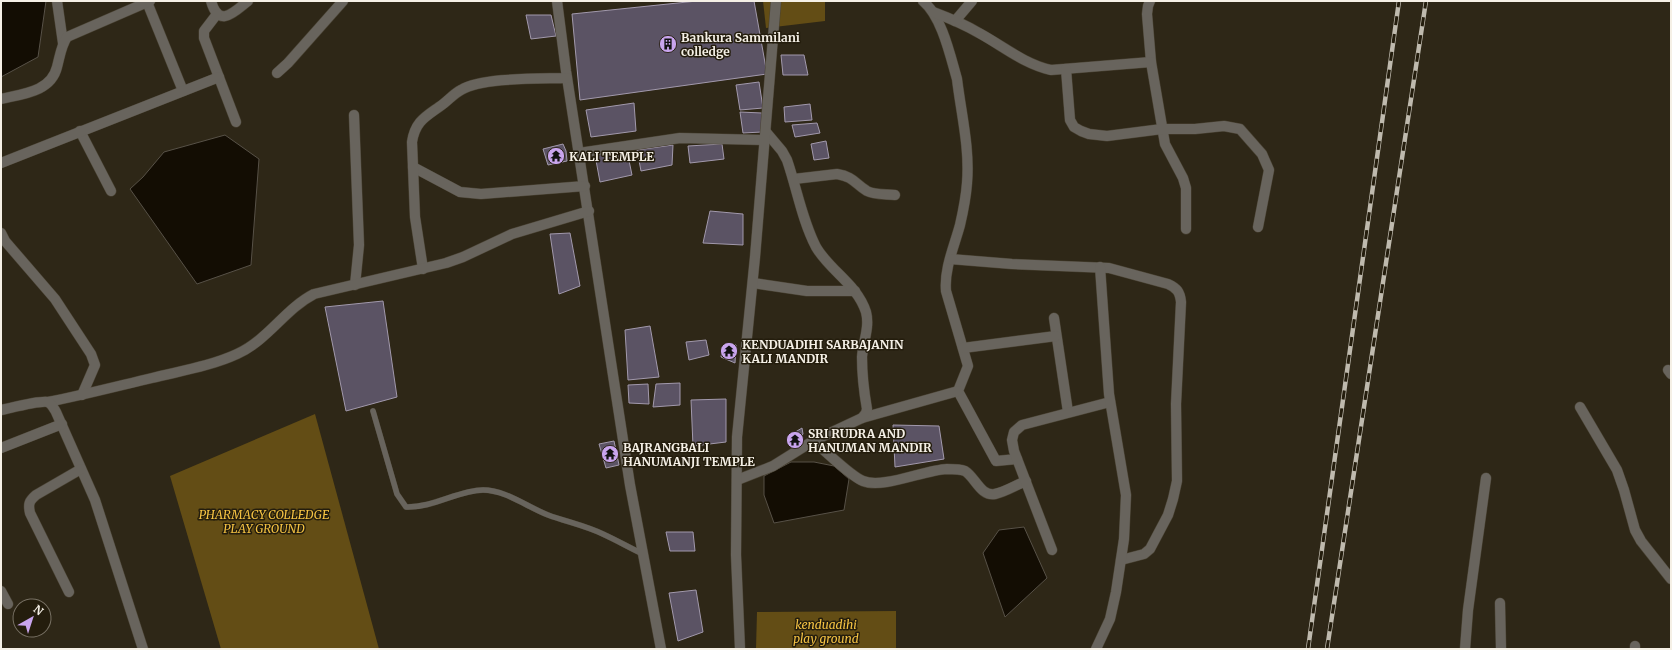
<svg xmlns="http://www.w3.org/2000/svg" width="1672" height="650" viewBox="0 0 1672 650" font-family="Merriweather,serif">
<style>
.green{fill:#634d15}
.water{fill:#130d03;stroke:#575147}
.building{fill:#5b5364;stroke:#a299ac}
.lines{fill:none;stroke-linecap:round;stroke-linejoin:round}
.service-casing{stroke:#4a4334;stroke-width:6}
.minor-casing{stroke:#4a4334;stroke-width:11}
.service{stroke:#68645d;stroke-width:5.5}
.minor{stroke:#68645d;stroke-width:10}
.rail-casing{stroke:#bfbaae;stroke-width:4.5}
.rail{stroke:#241d0d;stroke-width:3;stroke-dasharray:9;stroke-linecap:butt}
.labels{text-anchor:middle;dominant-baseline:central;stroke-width:3;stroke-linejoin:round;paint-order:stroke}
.poi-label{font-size:12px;font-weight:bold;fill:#f5f0e6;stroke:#241d0d;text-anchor:start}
.park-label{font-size:12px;font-style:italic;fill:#f5c343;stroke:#241d0d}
</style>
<rect width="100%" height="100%" fill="#2e2717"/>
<g class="green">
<path d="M763 1H825V21L766 28Z"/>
<path d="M315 414 379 649H221L170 476Z"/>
<path d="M896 611V649H756L757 612Z"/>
</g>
<g class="water">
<path d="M1 1H46L38 57 1 77Z"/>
<path d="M225 135 259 159 251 265 197 284 130 189 143 177 164 152Z"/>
<path d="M791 462H814L834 466 849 479 844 510 774 523 764 495V476Z"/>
<path d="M1024 527 1047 578 1005 617 983 553 999 530Z"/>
</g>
<g class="building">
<path d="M697 1H754L767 74 580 100 572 14Z"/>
<path d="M526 15H551L556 36 531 39Z"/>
<path d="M781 55H804L808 75H783Z"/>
<path d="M759 82 763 108 740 110 736 85Z"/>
<path d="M634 103 636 131 591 137 586 110Z"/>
<path d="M810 104 812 120 785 122 784 107Z"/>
<path d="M740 112 762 113V132L743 133Z"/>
<path d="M817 123 820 133 795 137 792 125Z"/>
<path d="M826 141 829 158 814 160 811 144Z"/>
<path d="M563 144 566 151 567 161 548 165 543 149Z"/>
<path d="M722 144 724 159 690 163 688 146Z"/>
<path d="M673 145 672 165 641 171 637 150Z"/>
<path d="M627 151 632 175 600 182 595 155Z"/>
<path d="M710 211 743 214V245L703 243Z"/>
<path d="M570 233 580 286 559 294 550 234Z"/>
<path d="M383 301 397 397 346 411 325 307Z"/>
<path d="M650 326 659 377 628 380 625 330Z"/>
<path d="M706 340 709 355 689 360 686 342Z"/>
<path d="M723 345H736L735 363 721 357Z"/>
<path d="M680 383V405L653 407 656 384Z"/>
<path d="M648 384 649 404 629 403 628 385Z"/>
<path d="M726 399V442L693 446 691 400Z"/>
<path d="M893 425 939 426 944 459 895 467Z"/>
<path d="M802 428 803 434 793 446 792 434Z"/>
<path d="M614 441 619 465 606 468 599 444Z"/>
<path d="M666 532H693L695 551H670Z"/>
<path d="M696 590 703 632 678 641 669 593Z"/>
</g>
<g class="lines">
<defs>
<path id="service" d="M373 411 397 494 406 507C433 508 459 490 483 490 506 490 527 507 548 515 567 522 587 526 605 535 618 541 630 548 643 554"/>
<g id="minor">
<path d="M57 1 63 43"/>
<path d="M211 1C219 29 234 12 248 1"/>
<path d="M557 1 566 71 630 485 661 649"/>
<path d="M923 1C942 17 950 55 957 79 961 113 970 148 967 183 966 197 963 212 960 225 954 247 944 269 946 291L968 366 958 391 996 461 1017 459"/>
<path d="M1150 1 1148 6 1147 14 1151 62 1165 144 1183 178 1186 188V229"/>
<path d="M147 2 183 91"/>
<path d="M933 12C949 18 964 24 979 33 1003 46 1024 64 1051 70L1151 62"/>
<path d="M217 14 204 31V38L236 122"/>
<path d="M955 21 972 1"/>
<path d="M1066 69 1070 120 1074 127 1081 131 1089 134 1107 136 1162 129H1195L1224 126 1240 129 1262 154 1269 170 1258 227"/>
<path d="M277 73 288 63 343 1"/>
<path d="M1 99C22 94 51 92 57 67 60 56 61 46 67 37L150 1"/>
<path d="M354 115 359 245 355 285"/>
<path d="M80 131 111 191"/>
<path d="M579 153 680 138 765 140"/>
<path d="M1 163 219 77"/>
<path d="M413 167 460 192 481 194 585 186"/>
<path d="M794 179 837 174C854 177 854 183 867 191 874 195 886 194 895 195"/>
<path d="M1 233 5 241 55 299 91 354 95 365 82 395"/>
<path d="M950 259 1012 264 1109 268 1168 284C1177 288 1180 292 1181 302L1176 404 1177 481 1173 499 1168 515 1150 549 1144 554 1121 560"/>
<path d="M423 269 415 217 412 142C415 122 425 117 439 107 447 102 453 94 461 90 483 77 540 79 567 78"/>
<path d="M753 283 807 291H855"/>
<path d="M1054 318 1068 412"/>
<path d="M963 348 1056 336"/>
<path d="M1668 370 1671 374"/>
<path d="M48 402C83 395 118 386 152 378 180 371 211 366 237 354 268 340 285 309 314 294L446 263 463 257 512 234 589 211"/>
<path d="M1580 407 1617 470 1624 490 1635 530 1641 541 1671 579"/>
<path d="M1 410C11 408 40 400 48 402 52 404 54 409 56 412L95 500 143 649"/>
<path d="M862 418 958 391"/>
<path d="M813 441C825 450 850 476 863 481 883 489 924 470 947 469 952 469 960 469 965 471 975 477 981 497 995 494 1005 492 1016 485 1026 481"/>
<path d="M1 448 62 424"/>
<path d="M737 480 773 466 813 441 862 418 866 413 867 409C864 392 862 374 862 357 863 342 870 327 866 312 857 284 830 271 816 247 802 220 797 189 787 160L782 151 766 132"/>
<path d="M1052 550 1014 451 1012 440 1014 432 1022 425 1110 402"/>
<path d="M1 591 8 604"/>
<path d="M69 592 30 513C28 504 29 501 36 495L81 469"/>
<path d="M1500 603 1501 649"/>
<path d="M1635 646V649"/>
<path d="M740 649 736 555 737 437 755 257 776 1"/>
<path d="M1096 649 1110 619 1116 592 1124 539 1126 495 1109 394 1100 267"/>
<path d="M1465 649 1468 610 1486 478"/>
</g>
</defs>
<use href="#service" class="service-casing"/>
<use href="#minor" class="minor-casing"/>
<use href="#service" class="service"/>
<use href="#minor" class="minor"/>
<defs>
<g id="rail">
<path d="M1308 649 1399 1"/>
<path d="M1327 649 1426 1"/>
</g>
</defs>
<use href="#rail" class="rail-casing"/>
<use href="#rail" class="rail"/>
</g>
<defs>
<symbol id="building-disc" viewBox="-11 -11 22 22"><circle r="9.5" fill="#c9a5ee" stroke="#241d0d"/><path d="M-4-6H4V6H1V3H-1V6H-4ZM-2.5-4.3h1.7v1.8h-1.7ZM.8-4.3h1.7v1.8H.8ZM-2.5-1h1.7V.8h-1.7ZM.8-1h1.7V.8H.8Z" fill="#111"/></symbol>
<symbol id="temple-disc" viewBox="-11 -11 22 22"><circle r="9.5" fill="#c9a5ee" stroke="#241d0d"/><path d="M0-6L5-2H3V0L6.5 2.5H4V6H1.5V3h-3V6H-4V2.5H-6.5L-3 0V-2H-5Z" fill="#111"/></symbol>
</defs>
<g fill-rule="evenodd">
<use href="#building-disc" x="658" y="34" width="20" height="20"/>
<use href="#temple-disc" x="546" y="146" width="20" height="20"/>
<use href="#temple-disc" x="719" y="341" width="20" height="20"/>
<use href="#temple-disc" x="785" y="430" width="20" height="20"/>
<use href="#temple-disc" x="600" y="444" width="20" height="20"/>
</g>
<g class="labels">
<g class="poi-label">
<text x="681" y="37">Bankura Sammilani<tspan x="681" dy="14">colledge</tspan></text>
<text x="569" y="156">KALI TEMPLE</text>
<text x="742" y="344">KENDUADIHI SARBAJANIN<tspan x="742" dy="14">KALI MANDIR</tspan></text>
<text x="808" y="433">SRI RUDRA AND<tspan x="808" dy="14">HANUMAN MANDIR</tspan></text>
<text x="623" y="447">BAJRANGBALI<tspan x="623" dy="14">HANUMANJI TEMPLE</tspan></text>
</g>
<g class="park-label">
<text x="264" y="514">PHARMACY COLLEDGE<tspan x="264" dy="14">PLAY GROUND</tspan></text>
<text x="826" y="624">kenduadihi<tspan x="826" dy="14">play ground</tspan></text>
</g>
</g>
<rect width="1672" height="650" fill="none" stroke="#f5f0e6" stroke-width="4"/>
<g transform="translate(32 618) rotate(39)"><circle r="19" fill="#241d0d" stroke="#787164"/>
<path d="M0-3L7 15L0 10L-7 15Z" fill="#c9a5ee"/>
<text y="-6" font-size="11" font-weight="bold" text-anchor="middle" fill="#f5f0e6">N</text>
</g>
</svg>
